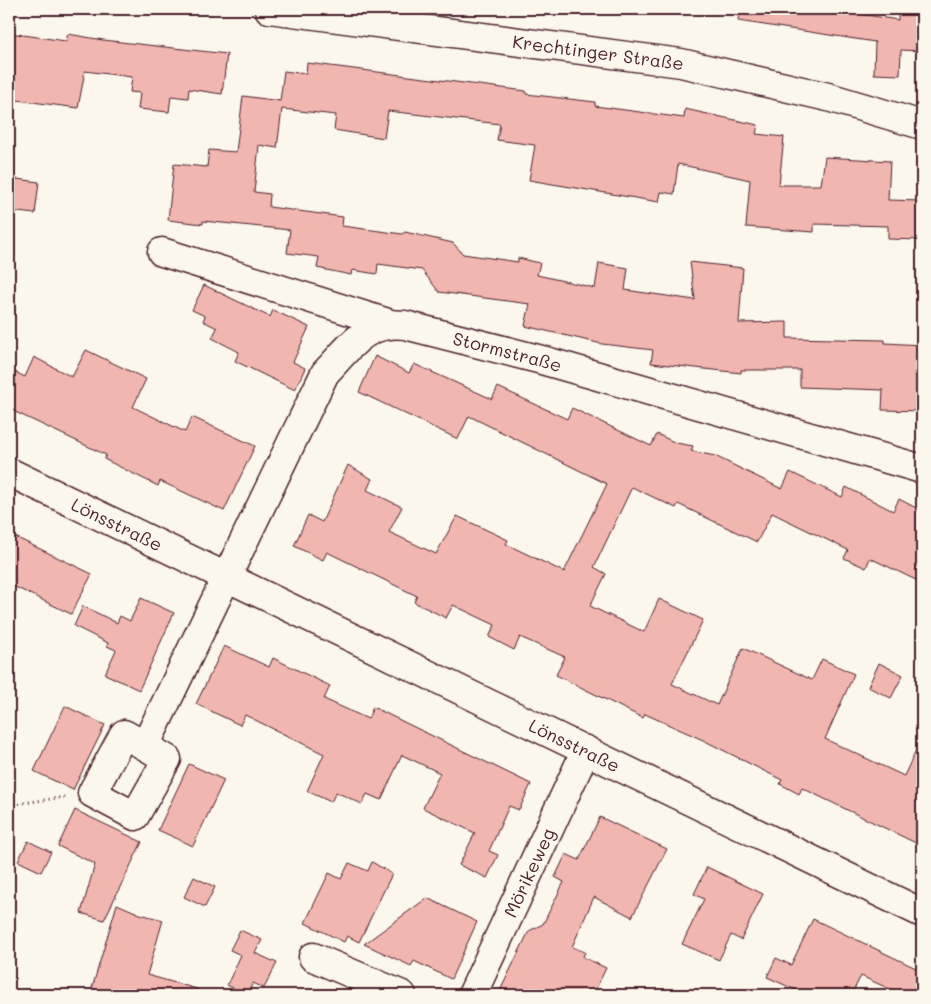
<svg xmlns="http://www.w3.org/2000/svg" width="931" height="1004" viewBox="0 0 931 1004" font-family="Mali,sans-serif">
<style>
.building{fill:#f2b6b0;stroke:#4a1f2b}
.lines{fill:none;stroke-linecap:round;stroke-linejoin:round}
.street-casing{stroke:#4a1f2b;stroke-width:31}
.path{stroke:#4a1f2b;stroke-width:3;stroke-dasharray:1 4;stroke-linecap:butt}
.street{stroke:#fbf7ec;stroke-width:28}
.labels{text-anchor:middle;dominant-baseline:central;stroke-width:4.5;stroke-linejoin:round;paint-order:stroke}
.street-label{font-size:18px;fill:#4a1f2b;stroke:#fbf7ec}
</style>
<rect width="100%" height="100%" fill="#fbf7ec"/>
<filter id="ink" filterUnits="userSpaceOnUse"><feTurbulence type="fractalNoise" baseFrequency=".02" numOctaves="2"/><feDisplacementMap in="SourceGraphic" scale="10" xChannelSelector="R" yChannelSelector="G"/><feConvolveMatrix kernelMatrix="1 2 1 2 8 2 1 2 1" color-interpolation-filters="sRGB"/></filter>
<g filter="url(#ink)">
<g class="building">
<path d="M739 9H854V13L898 20V9H922V51L901 50 900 75 874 74 875 42 738 21Z"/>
<path d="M9 33 66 41 68 34 103 40 227 54 222 94 189 89 188 98 171 96 169 112 138 109 140 93 130 92 132 77 85 71 78 108 9 99Z"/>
<path d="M307 63 526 91V94L595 102V106L684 118 685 109 758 125 756 134 784 137 779 185H821L825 157 890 161 888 200 922 201V240L888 239V226L814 224V232L746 227 750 180 678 164 674 194 661 192 659 202 529 180 535 145 497 140 500 124 388 111 384 138 334 130 336 115 282 109 277 148 259 145 254 192 270 194 269 207 343 217 342 226 402 234 405 232 453 243 463 254 518 262V258L540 263 537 275 595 288 599 263 628 268 625 290 695 300 690 262 743 268 739 323 787 322V338L885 340V343L922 345V411L882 410 883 390 800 387V370H741V373L651 363 653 350 602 344 525 326 530 304 439 292 422 270 378 264 377 274 352 270 351 275 317 268 319 257 287 253 290 230 203 221V224L168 220 174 164 207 167 209 150 236 152 243 96 280 101 284 71 306 74Z"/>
<path d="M9 178 39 182 35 214 9 211Z"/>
<path d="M204 285 270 317 273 310 309 327 293 362 305 368 295 390 235 361 239 352 212 338 217 328 203 321 205 316 192 310Z"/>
<path d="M86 350 146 379 133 407 185 432 192 417 255 446 224 511 160 481 158 486 104 459 106 455 9 409V369L25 377 34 357 72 377Z"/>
<path d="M375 356 409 373 414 364 492 399 498 387 567 419 572 408 651 446 657 434 676 443 693 446 691 451 715 456 782 489 790 472 842 497 846 487 893 511 899 499 922 511V583L870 558 866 568 844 558 848 550 772 513 757 542 678 504 676 508 632 487 594 567 606 574 590 606 644 632 659 599 703 620 672 684 717 705 743 648 812 680 822 659 854 674 825 739 904 776 922 737V846L802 788 799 794 780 784 782 780 703 740 645 714 643 718 556 675 565 657 520 637 514 650 489 637 495 625 453 605 446 618 414 602 417 596 327 552 323 560 294 546 308 515 322 522 348 465 372 479 367 490 402 507 389 532 436 554 457 516 508 540 506 544 564 572 607 484 469 416 458 439 359 392Z"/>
<path d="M9 534 92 574 71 614 9 584Z"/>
<path d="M141 598 174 613 139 690 105 674 116 650 107 646 108 643 74 626 83 606 117 623 120 616 130 621Z"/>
<path d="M224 646 269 667 273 658 330 686 324 699 368 719 373 707 531 784 519 810 509 806 489 851 498 855 487 878 459 865 475 833 423 808 440 773 402 755 381 800 367 794 362 804 336 792 331 802 307 791 324 754 245 715 240 725 196 704Z"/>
<path d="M879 663 903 675 891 698 868 687Z"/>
<path d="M65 706 105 725 73 790 34 771Z"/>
<path d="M189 764 224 780 193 846 158 830Z"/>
<path d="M75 810 142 842 104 920 81 913 95 864 58 846Z"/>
<path d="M600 817 667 849 632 917 594 897 572 947 585 952 583 957 606 968 593 995H498L529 931 543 924 564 882 555 877 566 854 579 860Z"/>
<path d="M28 841 51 852 41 872 18 861Z"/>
<path d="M372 862 392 874 359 942 347 936 344 942 305 923 329 873 341 879 349 863 368 871Z"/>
<path d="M707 867 763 894 741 940 731 935 719 960 682 944 704 899 694 894Z"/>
<path d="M194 877 215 887 205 907 184 897Z"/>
<path d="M427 898 477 922 451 979 414 961 411 966 364 944Z"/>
<path d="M117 904 140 914 163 920 147 975 197 989 196 995H90Z"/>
<path d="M813 919 922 971V995H903L861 976 851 995H807L767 977 776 958 791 965Z"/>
<path d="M240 930 262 940 255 953 277 963 264 988 253 983 247 995 227 985 241 955 230 950Z"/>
</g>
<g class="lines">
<defs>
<g id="street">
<path id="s1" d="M269 9 681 63 828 97 922 125"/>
<path d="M162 252 388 323"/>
<path id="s2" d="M9 472 922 913"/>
<path id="s3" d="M145 746 167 759 135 816 92 793 124 734 145 746 325 373C350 347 366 320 405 325L542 360 922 469"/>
<path d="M313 957 402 995"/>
<path id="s4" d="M472 995 586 750"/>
</g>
</defs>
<use href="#street" class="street-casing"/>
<path class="path" d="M9 805 65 797"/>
<use href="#street" class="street"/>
</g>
</g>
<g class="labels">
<g class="street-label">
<text stroke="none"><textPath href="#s1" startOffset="332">Krechtinger Straße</textPath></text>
<text stroke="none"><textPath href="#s3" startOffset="849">Stormstraße</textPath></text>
<text stroke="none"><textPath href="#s2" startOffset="120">Lönsstraße</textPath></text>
<text stroke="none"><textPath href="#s2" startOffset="628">Lönsstraße</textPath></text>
<text stroke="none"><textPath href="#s4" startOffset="135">Mörikeweg</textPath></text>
</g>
</g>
<rect width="931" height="1004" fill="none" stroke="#fbf7ec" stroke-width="30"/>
<rect x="15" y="15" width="901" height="974" fill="none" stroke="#4a1f2b" stroke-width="2" filter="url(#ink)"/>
</svg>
